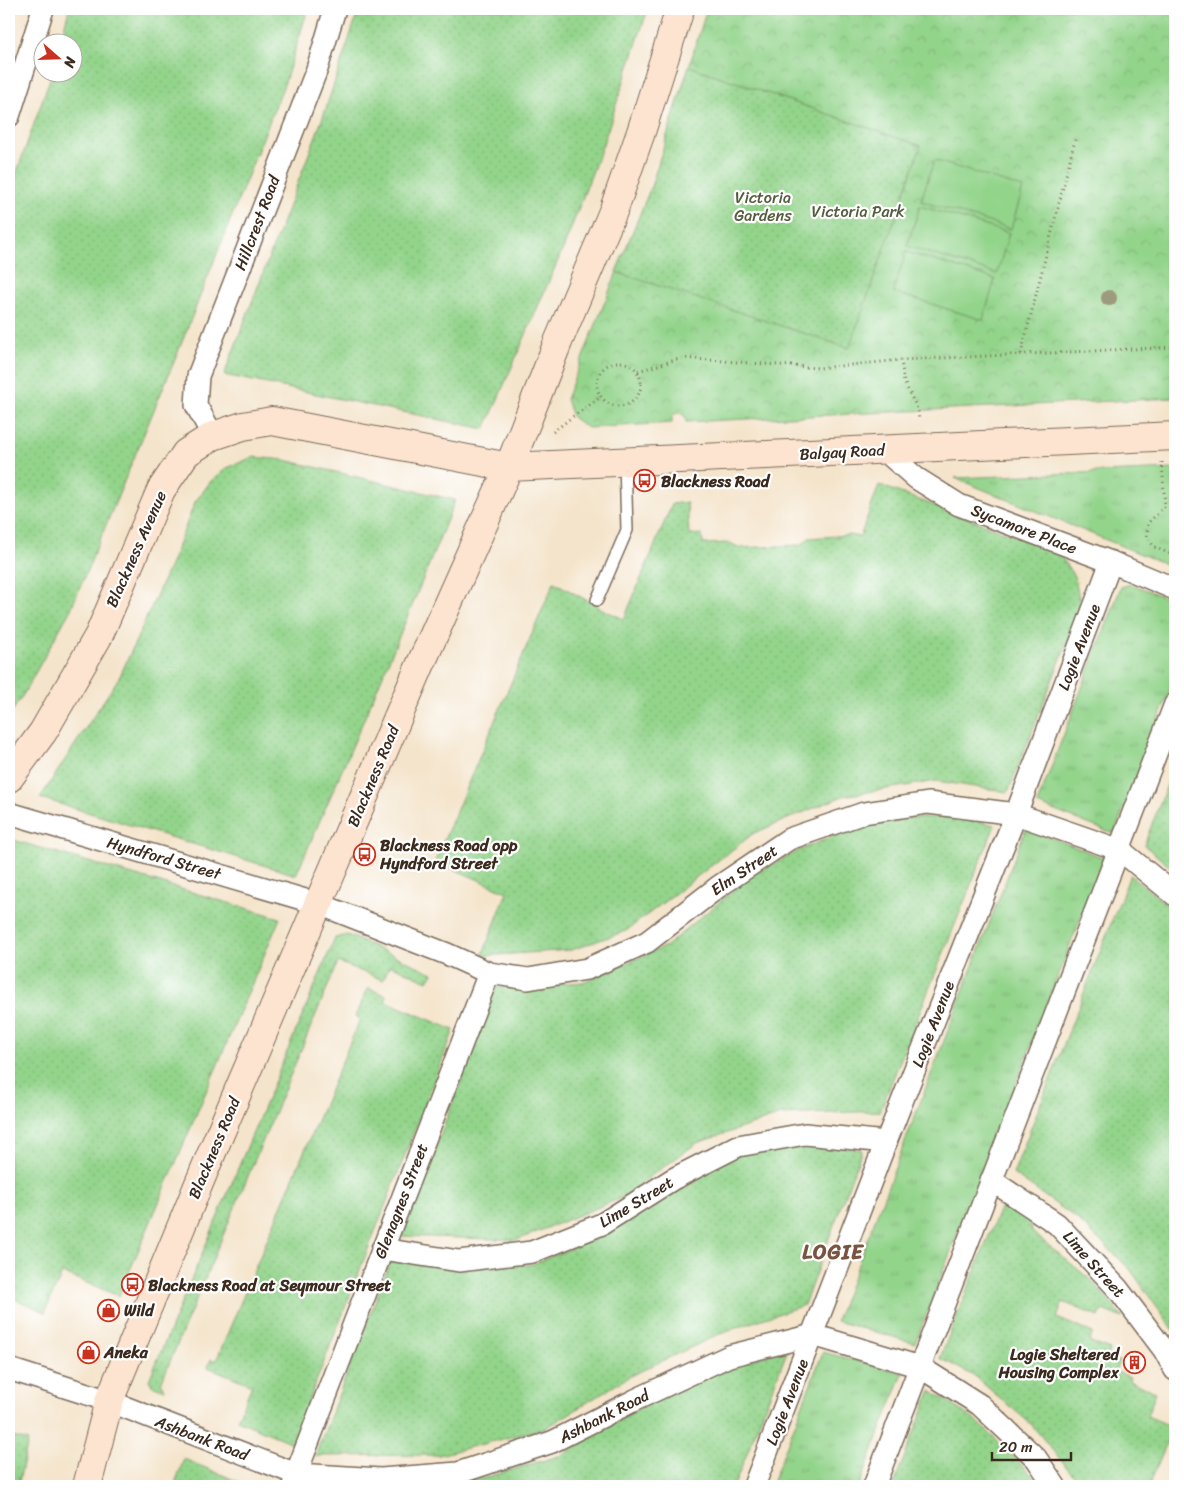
<svg xmlns="http://www.w3.org/2000/svg" width="1184" height="1495" viewBox="0 0 1184 1495" font-family="Sriracha,sans-serif">
<style>
.grass{fill:url(#grass-tufts);stroke:#677f54}
.park{fill:url(#park-crowns);stroke:#677f54}
.garden{fill:url(#garden-dots);stroke:#677f54}
.pitch{fill:#93d48b;stroke:#677f54}
.lines{fill:none;stroke-linecap:round;stroke-linejoin:round}
.lane-casing{stroke:#7c6b5b;stroke-width:14}
.street-casing{stroke:#7c6b5b;stroke-width:24}
.secondary-casing{stroke:#7c6b5b;stroke-width:30}
.path{stroke:#7c6b5b;stroke-width:3;stroke-dasharray:1 4;stroke-linecap:butt}
.lane{stroke:#fff;stroke-width:11}
.street{stroke:#fff;stroke-width:21}
.secondary{stroke:#fde4d1;stroke-width:28}
.tree{fill:#9d9a7e}
.labels{text-anchor:middle;dominant-baseline:central;stroke-width:4.5;stroke-linejoin:round;paint-order:stroke}
.park-label{font-size:16px;fill:#555d3f;stroke:#fff}
.street-label{font-size:16px;fill:#3b2a1e;stroke:#fff}
.poi-label{font-size:16px;font-weight:bold;fill:#3b2a1e;stroke:#fff;text-anchor:start}
.district-label{font-size:21px;font-weight:bold;letter-spacing:1px;fill:#795440;stroke:#fff}
</style>
<defs>
<pattern id="grass-tufts" width="24" height="20" patternUnits="userSpaceOnUse" patternTransform="scale(1.25)"><rect width="24" height="20" fill="#93d48b"/><path d="M3 7l-1-3M5 7V3M7 7l1-3M15 17l-1-3M17 17v-4M19 17l1-3" fill="none" stroke="#80b678"/></pattern>
<pattern id="park-crowns" width="20" height="18" patternUnits="userSpaceOnUse" patternTransform="scale(1.25)"><rect width="20" height="18" fill="#93d48b"/><path d="M2 6a3 3 0 1 1 6 0M12 15a3 3 0 1 1 6 0" fill="none" stroke="#80b678"/></pattern>
<pattern id="garden-dots" width="8" height="8" patternUnits="userSpaceOnUse" patternTransform="scale(1.25)"><rect width="8" height="8" fill="#93d48b"/><path d="M2 2h.1M6 6h.1" fill="none" stroke="#80b678" stroke-width="1.8" stroke-linecap="round"/></pattern>
</defs>
<rect width="100%" height="100%" fill="#fff"/>
<filter id="ink" filterUnits="userSpaceOnUse"><feTurbulence type="fractalNoise" baseFrequency=".02" numOctaves="2"/><feDisplacementMap in="SourceGraphic" scale="10" xChannelSelector="R" yChannelSelector="G"/><feConvolveMatrix kernelMatrix="1 2 1 2 8 2 1 2 1" color-interpolation-filters="sRGB"/></filter>
<filter id="wash" filterUnits="userSpaceOnUse"><feTurbulence type="fractalNoise" baseFrequency=".0096" numOctaves="4" result="noise"/><feDisplacementMap in="SourceGraphic" scale="20" xChannelSelector="R" yChannelSelector="G"/><feGaussianBlur stdDeviation="1.12" result="paint"/><feColorMatrix in="noise" values="0 0 0 0 0 0 0 0 0 0 0 0 0 0 0 0 0 1.4 0 .05"/><feComposite in="paint" operator="in"/></filter>
<g filter="url(#wash)">
<rect width="100%" height="100%" fill="#f4e4cb"/>
<g class="grass">
<path d="M1175 469V568L955 478Z"/>
<path d="M1131 584 1175 601V677L1114 834 1037 804 1121 587Z"/>
<path d="M1026 828 1104 858 915 1343 836 1321Z"/>
<path d="M823 1352 903 1373 859 1486H771Z"/>
</g>
<path class="park" d="M707 9H1175V398L686 422 685 416 678 412 672 416V423L587 428 572 417 566 399 651 187Z"/>
<g class="garden">
<path d="M69 9H308L285 82 176 357 71 609 23 695 9 716V194L52 73 72 72V42H60Z"/>
<path d="M359 9H648L603 144 565 244 485 429 224 375 323 117Z"/>
<path d="M689 66 921 146 849 348 616 272 651 187Z"/>
<path d="M253 457 285 460 455 500C405 626 351 750 296 875L40 798 120 676 172 561 195 502 211 481 227 468Z"/>
<path d="M879 485 1058 552 1075 578 1081 608 1008 792 936 781 843 796 754 833 626 931 571 950 482 956 507 892 435 861 554 582 606 611 624 619 672 504 687 502 689 535 702 534 703 544 730 543 740 548 801 545 809 538 849 535 860 537Z"/>
<path d="M1175 764V871L1144 845Z"/>
<path d="M959 817 995 825 880 1111 781 1115 697 1143 619 1199 517 1240 402 1236 496 988 583 982 666 946 752 875 802 849 855 827 907 818Z"/>
<path d="M10 839 280 918 119 1296 62 1273 45 1312 13 1298 9 1308V841Z"/>
<path d="M1130 875 1175 911V1333L1130 1269 1076 1218 1013 1174Z"/>
<path d="M348 935 433 973 428 981 390 965 383 980 338 962 161 1383 164 1390 152 1385 149 1380 335 938Z"/>
<path d="M368 988 387 996 385 1001 454 1030 292 1443 237 1420 252 1385 208 1367 211 1359 216 1361 360 1019 356 1016Z"/>
<path d="M804 1142 862 1150 804 1305 724 1332 630 1376 546 1428 439 1455 315 1456 391 1260 459 1269 533 1264 609 1233 735 1155Z"/>
<path d="M1003 1201 1030 1219 1031 1231 1091 1280 1123 1318 1102 1310 1099 1317 1063 1302 1057 1318 1093 1333 1089 1342 1110 1350 1107 1357 1119 1361 1115 1371 1130 1377 1129 1381 1156 1392 1147 1416 1173 1427 1149 1486H1082L1031 1424 974 1376 940 1358Z"/>
<path d="M788 1349 734 1486H403L484 1478 562 1455 640 1408 724 1368Z"/>
<path d="M931 1390 979 1423 1043 1486H893Z"/>
<path d="M9 1436 28 1441 18 1486H9Z"/>
<path d="M184 1459 249 1486H174Z"/>
</g>
<g class="pitch">
<path d="M934 160 1023 188 1011 229 921 201Z"/>
<path d="M920 206 1009 233 997 274 907 246Z"/>
<path d="M906 252 995 279 983 320 893 292Z"/>
</g>
</g>
<g filter="url(#ink)">
<g class="lines">
<defs>
<path id="lane" d="M597 600 627 530 625 462"/>
<g id="street">
<path d="M9 116 43 9"/>
<path d="M213 436 196 405 198 376 317 69 335 9"/>
<path d="M884 450 916 478 959 505 1111 562 1175 589"/>
<path d="M9 813 319 904 447 954 489 973 528 979 587 969 647 942 718 887 789 839 864 813 928 803 1016 814 1120 850 1175 895"/>
<path d="M991 1180 1057 1224 1118 1289 1164 1350 1175 1370"/>
<path d="M382 1249 459 1261 532 1252 602 1224 673 1179 738 1146 805 1134 886 1142"/>
<path d="M9 1369 109 1401 296 1474 381 1479 458 1473 552 1442 635 1400 729 1356 813 1335 920 1367 980 1405 1036 1458 1055 1486"/>
<path d="M293 1486 296 1474 489 973"/>
<path d="M754 1486 886 1142 1016 814 1111 562"/>
<path d="M874 1486 1175 704"/>
</g>
<g id="secondary">
<path d="M9 778 43 732 99 635 161 490 186 453 213 436 243 426 272 421 509 467 1175 436"/>
<path d="M87 1486 109 1401 207 1164 419 668 509 467 558 342 614 209 641 132 680 9"/>
</g>
</defs>
<use href="#lane" class="lane-casing"/>
<use href="#street" class="street-casing"/>
<use href="#secondary" class="secondary-casing"/>
<g class="path">
<path d="M1021 354 1076 136"/>
<path d="M901 360 904 382 918 410 919 421"/>
<circle cx="619" cy="384" r="22"/>
<path d="M638 371 682 358 819 368 901 360 1175 347"/>
<path d="M553 432 572 417 601 397"/>
<path d="M1162 462 1165 506 1148 523 1147 536 1154 547 1175 556"/>
</g>
<use href="#lane" class="lane"/>
<use href="#street" class="street"/>
<use href="#secondary" class="secondary"/>
</g>
<circle class="tree" cx="1109" cy="298" r="8"/>
</g>
<defs>
<symbol id="bus-ring" viewBox="-11 -11 22 22"><circle r="9.5" fill="#fff" stroke="#c8321e" stroke-width="1.5"/><path d="M-5-6H5V4H4V6H2V4H-2V6H-4V4H-5ZM-3.5-4V0h7V-4ZM-3.5 1.2v1.5H-2V1.2ZM2 1.2v1.5H3.5V1.2Z" fill="#c8321e"/></symbol>
<symbol id="shop-ring" viewBox="-11 -11 22 22"><circle r="9.5" fill="#fff" stroke="#c8321e" stroke-width="1.5"/><path d="M-5-2.5h2.3a2.7 3.5 0 0 1 5.4 0H5L5.5 6h-11ZM-1.5-2.5h3a1.5 2.3 0 0 0-3 0Z" fill="#c8321e"/></symbol>
<symbol id="building-ring" viewBox="-11 -11 22 22"><circle r="9.5" fill="#fff" stroke="#c8321e" stroke-width="1.5"/><path d="M-4-6H4V6H1V3H-1V6H-4ZM-2.5-4.3h1.7v1.8h-1.7ZM.8-4.3h1.7v1.8H.8ZM-2.5-1h1.7V.8h-1.7ZM.8-1h1.7V.8H.8Z" fill="#c8321e"/></symbol>
</defs>
<g fill-rule="evenodd">
<use href="#bus-ring" x="632" y="468" width="25" height="25"/>
<use href="#bus-ring" x="352" y="842" width="25" height="25"/>
<use href="#bus-ring" x="120" y="1272" width="25" height="25"/>
<use href="#shop-ring" x="96" y="1298" width="25" height="25"/>
<use href="#shop-ring" x="76" y="1340" width="25" height="25"/>
<use href="#building-ring" x="1122" y="1350" width="25" height="25"/>
</g>
<g class="labels">
<g class="park-label">
<text x="763" y="197">Victoria<tspan x="763" dy="18">Gardens</tspan></text>
<text x="858" y="211">Victoria Park</text>
</g>
<g class="street-label">
<text transform="translate(257 223) rotate(-69)">Hillcrest Road</text>
<text transform="translate(842 452) rotate(-3)">Balgay Road</text>
<text transform="translate(1024 529) rotate(21)">Sycamore Place</text>
<text transform="translate(136 549) rotate(-66)">Blackness Avenue</text>
<text transform="translate(1079 647) rotate(-69)">Logie Avenue</text>
<text transform="translate(373 776) rotate(-67)">Blackness Road</text>
<text transform="translate(164 858) rotate(16)">Hyndford Street</text>
<text transform="translate(744 870) rotate(-34)">Elm Street</text>
<text transform="translate(933 1024) rotate(-69)">Logie Avenue</text>
<text transform="translate(214 1148) rotate(-67)">Blackness Road</text>
<text transform="translate(401 1201) rotate(-69)">Glenagnes Street</text>
<text transform="translate(636 1202) rotate(-31)">Lime Street</text>
<text transform="translate(1094 1264) rotate(48)">Lime Street</text>
<text transform="translate(787 1402) rotate(-69)">Logie Avenue</text>
<text transform="translate(604 1416) rotate(-27)">Ashbank Road</text>
<text transform="translate(202 1438) rotate(21)">Ashbank Road</text>
</g>
<g class="poi-label">
<text x="661" y="481">Blackness Road</text>
<text x="380" y="845">Blackness Road opp<tspan x="380" dy="18">Hyndford Street</tspan></text>
<text x="148" y="1285">Blackness Road at Seymour Street</text>
<text x="124" y="1310">Wild</text>
<text x="104" y="1352">Aneka</text>
<text x="1119" y="1354" text-anchor="end">Logie Sheltered<tspan x="1119" dy="18">Housing Complex</tspan></text>
</g>
<g class="district-label">
<text x="833" y="1252">LOGIE</text>
</g>
</g>
<rect width="1184" height="1495" fill="none" stroke="#fff" stroke-width="30"/>
<g transform="translate(58 58) rotate(110)"><circle r="24" fill="#ffffff" stroke="#b1aaa5"/>
<path d="M0-4L9 19L0 12L-9 19Z" fill="#c8321e"/>
<text y="-8" font-size="14" font-weight="bold" text-anchor="middle" fill="#3b2a1e">N</text>
</g>
<path d="M992 1452v8h79v-8" fill="none" stroke="#3b2a1e" stroke-width="2.5"/>
<text x="999" y="1452" font-size="15" fill="#3b2a1e" stroke="#ffffff" stroke-width="4" paint-order="stroke">20 m</text>
</svg>
